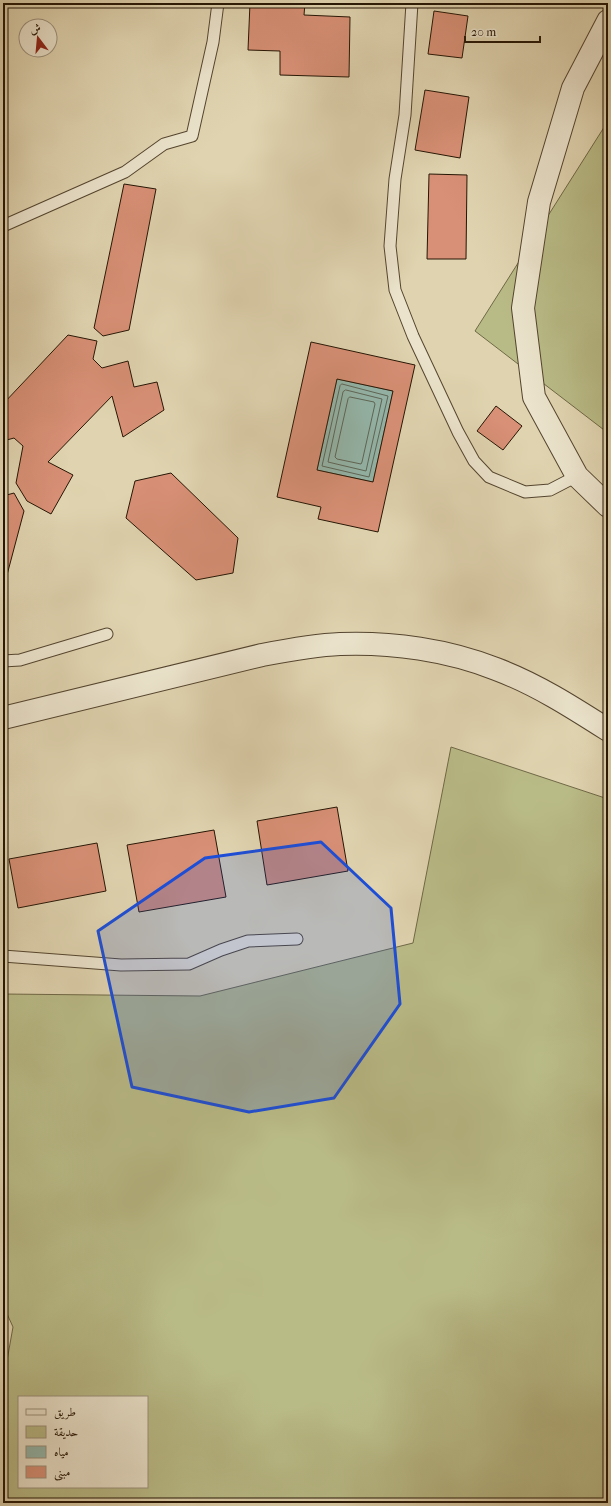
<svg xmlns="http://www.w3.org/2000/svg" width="611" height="1506" viewBox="0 0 611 1506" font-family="'IM FELL French Canon',Amiri,serif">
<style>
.green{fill:#b9bb87;stroke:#6f6846;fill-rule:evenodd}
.water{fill:#94b8ad;stroke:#687769}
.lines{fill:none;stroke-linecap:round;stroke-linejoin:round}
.shore{stroke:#5c6658;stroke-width:1}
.building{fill:#d89076;stroke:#251504;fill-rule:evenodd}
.service-casing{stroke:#54452f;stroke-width:13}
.tertiary-casing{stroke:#54452f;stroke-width:24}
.service{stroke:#ebe3cc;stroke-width:11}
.tertiary{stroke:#ebe3cc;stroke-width:22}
.marked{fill:#1d4ed8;fill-opacity:0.2;stroke:#1d4ed8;stroke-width:3;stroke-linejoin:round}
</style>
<rect width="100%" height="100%" fill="#e0d4b0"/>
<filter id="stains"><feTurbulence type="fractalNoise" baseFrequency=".005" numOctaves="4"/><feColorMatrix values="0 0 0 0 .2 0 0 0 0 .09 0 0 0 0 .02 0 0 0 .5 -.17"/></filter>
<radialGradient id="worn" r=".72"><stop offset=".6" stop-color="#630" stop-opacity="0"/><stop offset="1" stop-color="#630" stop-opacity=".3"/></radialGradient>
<g class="green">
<path d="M608 121V433L475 331Z"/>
<path d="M451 747 608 799V1503H3V1383L13 1327 3 1305V994L200 996 413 943ZM19 1397H147V1487H19Z"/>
</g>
<path class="water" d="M337 379 393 391 373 482 317 470Z"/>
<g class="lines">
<g class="shore">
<path d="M342 384 388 396 369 477 322 466 340 386Z"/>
<path d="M346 390 382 399 366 471 328 462 343 392Z"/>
<path d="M350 397 374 402 375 404 362 462 361 464 337 459 335 457 348 399Z"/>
</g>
</g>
<g class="building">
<path d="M250 3H305L304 15 350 17 349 77 280 75V51L248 50Z"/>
<path d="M434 11 468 16 462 58 428 54Z"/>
<path d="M425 90 469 97 460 158 415 150Z"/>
<path d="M429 174 467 175 466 259H427Z"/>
<path d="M124 184 156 189 129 330 103 336 94 328Z"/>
<path d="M68 335 97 341 93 359 102 368 128 361 134 387 157 382 164 410 123 437 112 396 48 462 73 475 51 514 27 501 16 483 23 446 14 438 3 441V404Z"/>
<path d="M311 342 415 365 378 532 318 519 321 507 277 497ZM337 379 393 391 373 482 317 470Z"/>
<path d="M496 406 522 426 503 450 477 431Z"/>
<path d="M171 473 238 538 233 573 196 580 126 518 135 481Z"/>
<path d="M14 493 24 511 3 590V496Z"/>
<path d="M337 807 348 871 267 885 257 821Z"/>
<path d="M214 830 226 897 139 912 127 845Z"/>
<path d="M97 843 106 891 18 908 9 859Z"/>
</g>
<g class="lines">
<defs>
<g id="service">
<path d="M412 3 405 115 395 179 390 246 395 290 413 336 458 432 474 461 489 477 525 492 550 490 577 476"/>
<path d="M3 226 125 172 164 144 192 136 213 42 218 3"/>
<path d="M3 661 20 660 107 634"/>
<path d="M3 956 121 965 189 964 221 950 248 941 297 939"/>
</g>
<g id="tertiary">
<path d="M608 21 573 88 539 202 523 308 534 397 577 476 608 506"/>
<path d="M3 718 262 655C288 650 314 645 340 644 392 642 448 650 496 669 536 684 572 707 608 730"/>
</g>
</defs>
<use href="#service" class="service-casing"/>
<use href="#tertiary" class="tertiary-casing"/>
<use href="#service" class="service"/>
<use href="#tertiary" class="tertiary"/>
</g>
<path class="marked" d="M321 842 391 908 400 1004 334 1098 249 1112 132 1087 98 931 205 858Z"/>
<rect width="611" height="1506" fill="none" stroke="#e0d4b0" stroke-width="16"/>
<rect x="4" y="4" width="603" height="1498" fill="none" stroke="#251504" stroke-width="2"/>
<rect x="8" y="8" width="595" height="1490" fill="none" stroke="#251504"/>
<rect x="18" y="1396" width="130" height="92" fill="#ebe3cc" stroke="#9c917c"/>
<rect x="26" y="1409" width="20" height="6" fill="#ebe3cc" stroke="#9c917c"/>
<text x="54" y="1416" font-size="12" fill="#251504">طريق</text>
<rect x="26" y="1426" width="20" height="12" fill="#b9bb87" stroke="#9c917c"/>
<text x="54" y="1436" font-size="12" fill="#251504">حديقة</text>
<rect x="26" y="1446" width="20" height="12" fill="#94b8ad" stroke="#9c917c"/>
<text x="54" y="1456" font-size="12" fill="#251504">مياه</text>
<rect x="26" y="1466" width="20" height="12" fill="#d89076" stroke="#9c917c"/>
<text x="54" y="1476" font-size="12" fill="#251504">مبنى</text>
<g transform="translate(38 38) rotate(344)"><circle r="19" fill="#ebe3cc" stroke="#9c917c"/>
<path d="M0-3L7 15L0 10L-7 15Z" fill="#8f2418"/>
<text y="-6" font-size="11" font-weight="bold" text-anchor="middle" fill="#251504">ش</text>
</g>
<path d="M465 36v6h75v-6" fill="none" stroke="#251504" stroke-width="2"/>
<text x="471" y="36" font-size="12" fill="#251504" stroke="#ebe3cc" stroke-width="3" paint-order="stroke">20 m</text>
<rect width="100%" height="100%" filter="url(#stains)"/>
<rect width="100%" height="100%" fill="url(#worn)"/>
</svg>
